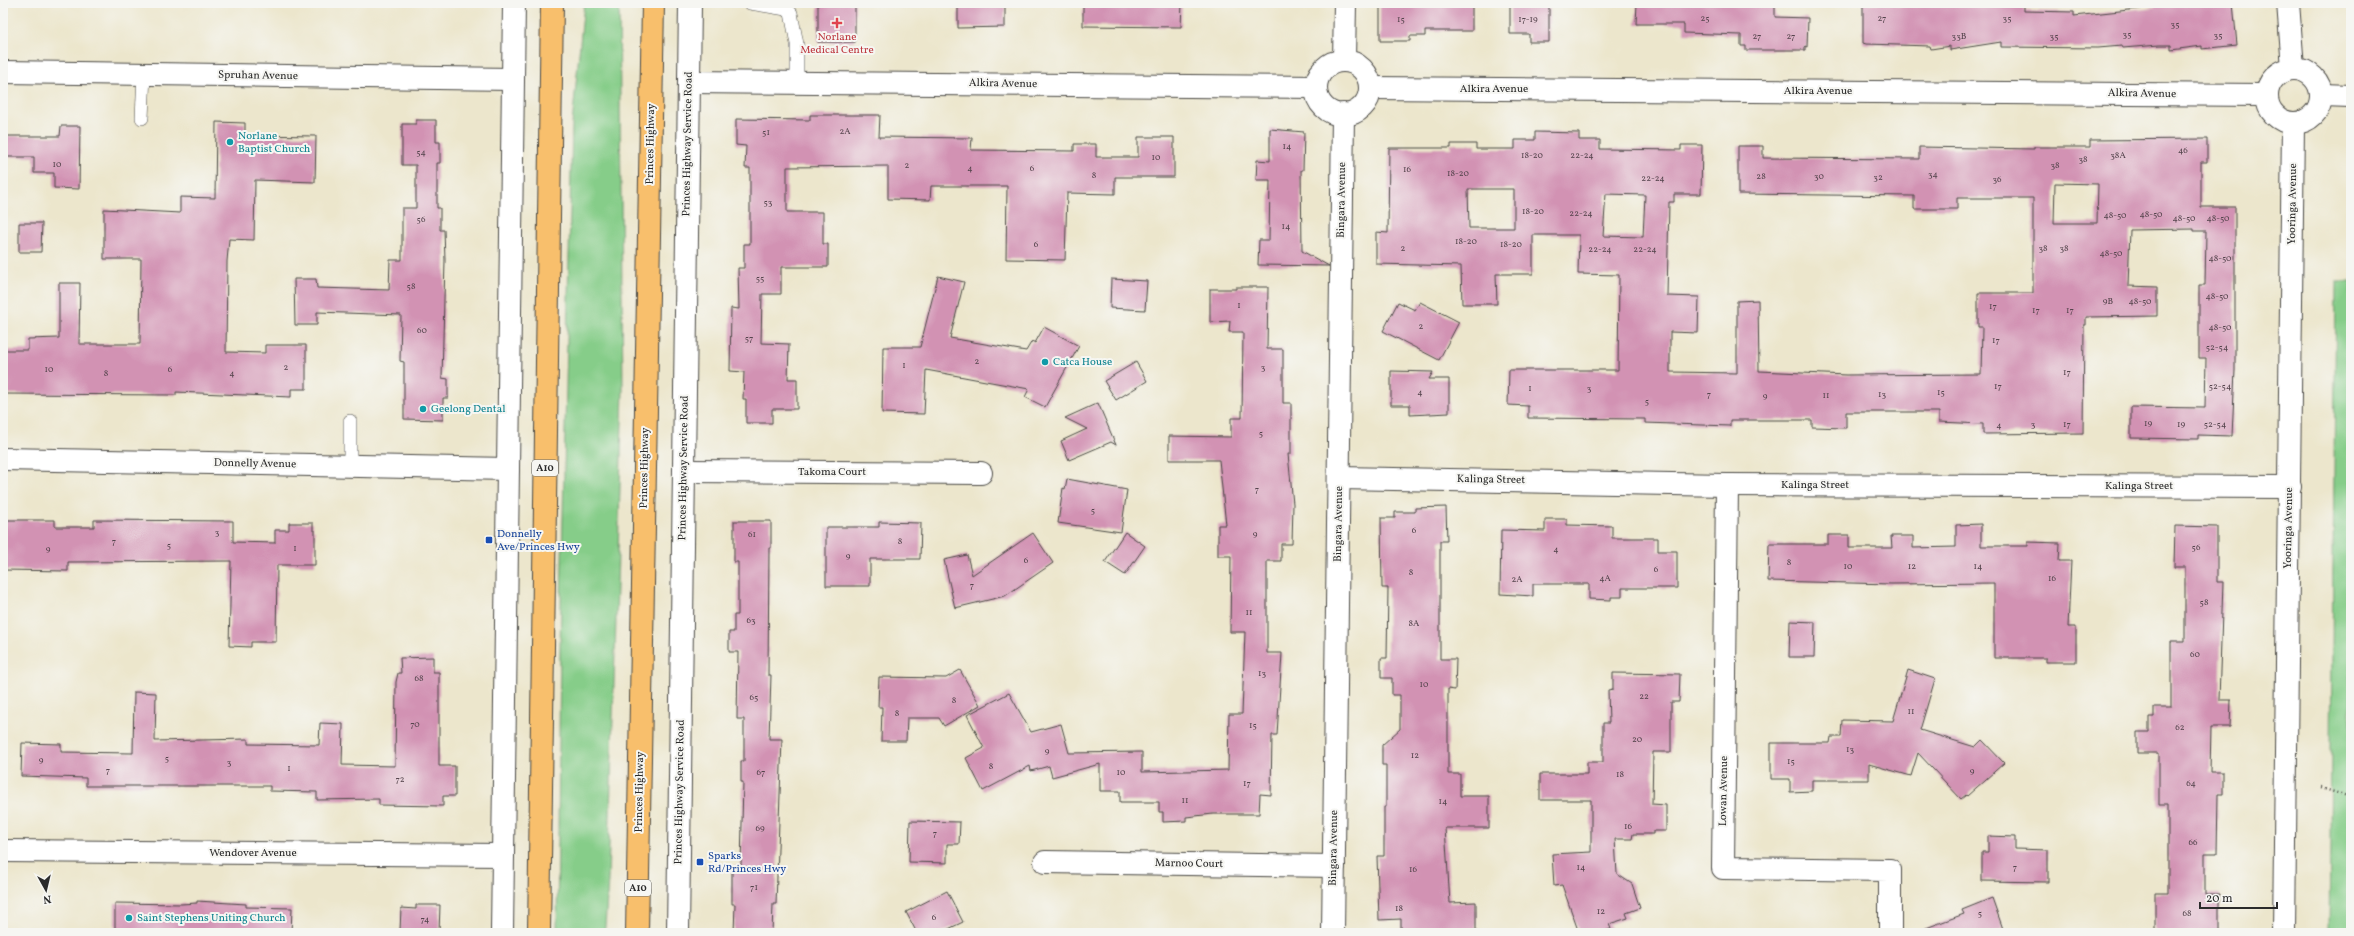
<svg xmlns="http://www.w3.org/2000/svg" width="2354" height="936" viewBox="0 0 2354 936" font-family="Vollkorn,serif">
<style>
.green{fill:#86cd89;stroke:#587c5a}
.building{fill:#d292b3;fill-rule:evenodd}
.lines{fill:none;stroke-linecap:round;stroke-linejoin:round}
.lane-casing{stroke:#484743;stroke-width:14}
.street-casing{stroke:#484743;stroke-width:24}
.highway-casing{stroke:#484743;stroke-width:24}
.path{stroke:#484743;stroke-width:2.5;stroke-dasharray:1 3;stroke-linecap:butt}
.lane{stroke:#fff;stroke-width:13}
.street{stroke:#fff;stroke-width:22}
.highway{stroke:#f8bf6c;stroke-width:22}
.health-dot{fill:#e0444e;stroke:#f6f6f2;stroke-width:1.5}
.culture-dot{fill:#0f9aa8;stroke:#f6f6f2;stroke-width:1.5}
.transit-dot{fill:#1a4fb4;stroke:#f6f6f2;stroke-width:1.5}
.labels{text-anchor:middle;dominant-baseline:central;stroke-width:4;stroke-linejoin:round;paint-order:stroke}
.number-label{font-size:9px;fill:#55454d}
.shield{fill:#f6f6f2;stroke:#686867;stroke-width:1}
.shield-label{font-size:10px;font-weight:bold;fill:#2b2b2b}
.health-label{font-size:11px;fill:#be3a42;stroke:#f6f6f2}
.street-label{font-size:11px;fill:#2b2b2b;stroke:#f6f6f2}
.culture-label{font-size:11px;fill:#0d838f;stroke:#f6f6f2;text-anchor:start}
.transit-label{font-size:11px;fill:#164399;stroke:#f6f6f2;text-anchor:start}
</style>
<rect width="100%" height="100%" fill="#f6f6f2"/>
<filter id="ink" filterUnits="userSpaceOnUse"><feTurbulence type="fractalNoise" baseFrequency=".025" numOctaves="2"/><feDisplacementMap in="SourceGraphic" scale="8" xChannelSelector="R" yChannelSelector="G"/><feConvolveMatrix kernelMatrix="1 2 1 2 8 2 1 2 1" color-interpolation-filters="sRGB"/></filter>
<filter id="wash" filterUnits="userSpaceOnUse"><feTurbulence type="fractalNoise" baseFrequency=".012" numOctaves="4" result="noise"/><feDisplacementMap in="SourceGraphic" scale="16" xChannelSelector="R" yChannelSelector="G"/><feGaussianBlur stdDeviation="0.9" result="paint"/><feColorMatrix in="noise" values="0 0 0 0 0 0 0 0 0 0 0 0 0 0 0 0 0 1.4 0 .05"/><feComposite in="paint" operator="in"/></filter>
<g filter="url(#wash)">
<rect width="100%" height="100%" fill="#ece6cc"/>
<g class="green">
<path d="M584 3H619L623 390 608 881 605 927 604 933H557L560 647 572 124Z"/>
<path d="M2336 282H2351V933H2329Z"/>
</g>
<g id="blocks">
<g class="building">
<rect x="818" y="3" width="37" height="39"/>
<path d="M958 3H1005V27L958 28Z"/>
<path d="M1083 3H1182L1181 27 1083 26Z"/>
<path d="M1380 3H1472V31H1425V36H1410V41H1380Z"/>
<path d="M1510 3H1549V42H1529V34H1510Z"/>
<path d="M1637 3H1775V17L1808 18 1807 47 1805 46V50H1746V46H1741V35L1684 33V24H1636Z"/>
<path d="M1863 3H1896V6L1923 3H2024V11L2074 12V16L2156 7 2155 3H2233L2237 45 2202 49V46L2171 50V45H2159L2123 48 2122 46 2098 48 2001 47V42L1950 50V46L1931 49 1930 46 1866 44 1863 43Z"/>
<path d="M810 115H880L879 137 972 138 971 150 1074 151V144H1096V157H1138V137H1174V177H1115V194L1067 193 1065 260 1006 259 1007 186H931L930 200 888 199V166L787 167V212H823V244H828V267H781V294H762L761 343 789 344 788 379H797V409H772V423H746V399H743L744 372 730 371 731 308 739 309 738 268H744V244H750V168H745L746 146 736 145V119L810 120Z"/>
<path d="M416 120H436V142H440V163H437V208H440V230H444L445 260 442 378 448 379V398H443V420L404 419V362L400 361 401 315 317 312V325H295L294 279H316L317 288 389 290 390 260H402V208H416V165H402V124H416Z"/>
<path d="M216 122 245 123V135L316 136 315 182 255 180 254 240 229 239 227 261 226 352 265 353V345H306V389H291V397L176 392V395L3 394V350H28V339L59 338V283H80L79 344H140L141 259H104V209L180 213V197L215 198Z"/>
<path d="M61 126H80L79 189 54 188V173H34V157H3V136H60Z"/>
<path d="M1270 129 1304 132 1303 170H1301L1302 251 1329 266 1258 265 1259 240H1269L1270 180H1256L1257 160 1270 161Z"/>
<path d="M1535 132 1579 133V140H1600V149L1681 150V145H1702L1701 194H1674V202H1669L1667 296 1699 297 1698 333 1670 332V372L1737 373V301L1758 300 1759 371 1846 375 1981 374 1982 327H1978V293H2033V198H1957V209H1914V196L1738 194V146H1763V158L1919 159V147L2034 149V147H2090V140L2207 139V162H2201V207H2235V370L2232 436 2198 435V439L2131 438V407L2205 408 2206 358H2199V285H2205L2206 231H2194V229L2130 230 2128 286 2157 287V316L2086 317V325H2084L2083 433 1983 434V424L1939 422V412H1846V428L1812 427V420H1730V426L1645 423V419L1528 418V406L1508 405 1509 370H1618L1619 275 1578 274 1579 235H1533V274H1496L1497 304H1462L1461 266 1376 264V232L1388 233 1389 148H1451V144H1476V149H1515V140H1535ZM2055 183 2098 184 2097 223H2054ZM1468 189H1514V228H1469ZM1606 194 1645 195 1643 237 1603 236Z"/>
<path d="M19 223H42L41 252H19Z"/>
<path d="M938 276 964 282 950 338 1026 351 1032 341 1035 343 1044 327 1079 346 1045 407 1025 397 1029 389 926 370 924 414 882 413 883 347H920Z"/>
<path d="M1111 279 1147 281 1145 310 1110 308Z"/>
<path d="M1236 287H1268L1267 349H1283V403H1291V454H1288L1293 504 1292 544H1281V561H1267V653H1282L1277 735H1272L1271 795 1260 794 1259 814H1213L1186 817V821L1163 822V812H1159V802H1120V791H1100V764L1052 777 1049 766 1031 771 1030 766 983 791 966 758 984 748 967 715 1009 693 1031 732 1061 724 1069 753 1142 752V772L1228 770 1229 714H1242L1245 632H1230L1231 556H1218V525H1226L1219 460H1169V436L1231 437V418H1242L1243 332H1229L1230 321 1210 322V289H1236Z"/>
<path d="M1398 302 1415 310 1420 302 1459 322 1439 360 1383 331Z"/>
<path d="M1136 362 1147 381 1116 400 1104 381Z"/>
<path d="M1391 371 1433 372 1429 379H1449V413L1410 415V405H1391Z"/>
<path d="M1098 403 1116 445 1111 442 1069 460 1061 441 1087 429 1065 418Z"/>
<path d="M1067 479 1127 490 1121 532 1058 523 1063 488 1065 489Z"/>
<path d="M1446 507 1447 541H1440V659H1456L1455 690 1448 689V774H1460V796H1489V828H1445L1450 903 1476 902V933H1401V919L1379 920 1377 856H1384V807H1386V765H1382V745L1400 729V695H1392V678H1381V658H1387L1388 588H1382L1381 518H1395V512H1415V508Z"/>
<path d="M1545 519H1567V525L1612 526V538H1658V551H1677V588H1622V597H1611V600L1589 599V584H1533V596L1500 594 1501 530 1545 531Z"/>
<path d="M3 520H55V527H94V520L233 521V542L275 543V530H289V523H313V530H315V565H277L276 642H251V647L229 646 231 561 68 562V571L3 570Z"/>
<path d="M734 521H771V548H769L768 675H771L769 739H782L776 904H773L772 933H734L735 904H732V867L741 865 743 782H741V761H744V719H737L738 652H729V632H734V615H738V562H734Z"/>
<path d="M879 522 921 523 920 559H870V586H826V527H879Z"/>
<path d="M1981 524V546H2028V542L2060 543 2059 561H2071L2068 627H2076V662H2046V658H1994V583L1892 584 1768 581 1769 544H1828V535H1849V548H1892L1891 536H1913V548L1956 547V525Z"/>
<path d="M2175 526 2217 527V582H2223L2219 700H2231L2230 727H2211L2210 772H2223V794H2218L2217 853H2205V894H2219V933H2155V893H2168V805H2159V753H2137V732H2149V717H2154V707H2171V642H2185V567H2174Z"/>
<path d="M1125 532 1145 546 1125 575 1105 562Z"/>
<path d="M1033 533 1053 563 1005 596 955 608 944 560 967 555 972 575Z"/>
<path d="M1790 621 1815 622 1814 657H1789Z"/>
<path d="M433 657V672H439V766H455V796H443V806L379 805V799L317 800V792L270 791V786H86V778L21 776 22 743 61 744V752L133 753 134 692 156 693 155 741 248 739V744L319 745 320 723 343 724 342 765 395 766 396 682 398 673H401L400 658Z"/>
<path d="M960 670 980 705 944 726 939 718H907L906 741H881L882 707H878L879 677 946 678Z"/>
<path d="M1908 670 1935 679 1920 730 1975 747 1982 740 2004 763 1967 796 1966 795 1961 799 1918 753 1911 776 1869 764V780H1812V791L1790 792V779H1771V743H1830L1831 737H1841L1842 720 1893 721Z"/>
<path d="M1613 673 1680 674 1679 702H1671V752H1653L1652 804 1666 805V831H1653V834H1633L1632 839H1615L1617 874 1632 884 1640 908 1626 913 1628 918 1609 924 1611 929 1599 933H1579L1562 885 1554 886 1552 854 1591 852V800H1540V774H1587V762H1603V723H1609L1608 690 1613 689Z"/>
<path d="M910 821 960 822 959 844H947V863L909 862Z"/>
<path d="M1988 836 2015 837V849L2048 850V882L1982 881V852H1988Z"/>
<path d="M947 891 963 922 940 933H917L906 912Z"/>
<path d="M1992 898 2003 929 1992 933H1918V931L1964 914 1962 910Z"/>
<path d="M197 901 246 904V907L292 908 291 933H115V903L181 904 197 903Z"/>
<path d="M416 905H440L439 933 400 931 401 908 416 909Z"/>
</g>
</g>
</g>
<g filter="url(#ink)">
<use href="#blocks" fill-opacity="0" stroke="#484743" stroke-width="1"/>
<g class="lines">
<defs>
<g id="lane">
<path d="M750 3 786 9 791 13 797 44V82"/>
<path d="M142 118 144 74"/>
<path d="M350 466V421"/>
</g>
<g id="street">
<path d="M2288 3 2293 68"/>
<path d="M1344 61 1345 3"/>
<circle cx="1343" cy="88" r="27"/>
<circle cx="2294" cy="96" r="27"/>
<path d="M3 72 513 79"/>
<path d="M689 82 1316 87"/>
<path d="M1370 88 2266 95"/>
<path d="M2322 95 2351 96"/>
<path d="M3 459 508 469"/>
<path d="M684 471 981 473"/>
<path d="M1339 478 1727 485 2290 487"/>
<path d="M1727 485 1723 868 1890 870V933"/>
<path d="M3 851 503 855"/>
<path d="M1045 862 1334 866"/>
<path d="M502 933 514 3"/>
<path d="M678 933 690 3"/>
<path d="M1333 933 1343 114"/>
<path d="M2284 933 2293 123"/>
</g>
<g id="highway">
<path d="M539 933 552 3"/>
<path d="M637 933 653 3"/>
</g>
</defs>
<use href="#lane" class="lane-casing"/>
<use href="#street" class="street-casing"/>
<use href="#highway" class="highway-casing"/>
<path class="path" d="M2321 788 2351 797"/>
<use href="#lane" class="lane"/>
<use href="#street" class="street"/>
<use href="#highway" class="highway"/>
</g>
</g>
<path class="health-dot" d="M835 17h4v4h4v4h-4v4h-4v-4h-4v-4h4z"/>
<g class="culture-dot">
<circle cx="230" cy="142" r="4"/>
<circle cx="1045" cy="362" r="4"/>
<circle cx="423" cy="409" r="4"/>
<circle cx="129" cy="918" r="4"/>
</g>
<g class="transit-dot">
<rect x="485" y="536" width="8" height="8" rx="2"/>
<rect x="696" y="858" width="8" height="8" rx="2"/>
</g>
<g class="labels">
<g class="number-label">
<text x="1705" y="18">25</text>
<text x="1882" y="18">27</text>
<text x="2007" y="18">35</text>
<text x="1401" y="19">15</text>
<text x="1528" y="19">17-19</text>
<text x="2175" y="24">35</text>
<text x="2127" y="34">35</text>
<text x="2218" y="35">35</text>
<text x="1757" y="36">27</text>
<text x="1791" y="36">27</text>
<text x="1959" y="36">33B</text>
<text x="2054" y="36">35</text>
<text x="845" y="131">2A</text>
<text x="766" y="132">51</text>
<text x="1287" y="146">14</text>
<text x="2183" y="150">46</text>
<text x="421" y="152">54</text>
<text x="1532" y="155">18-20</text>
<text x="1582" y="155">22-24</text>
<text x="2118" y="155">38A</text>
<text x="1156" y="157">10</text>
<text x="2083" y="159">38</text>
<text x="57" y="164">10</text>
<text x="907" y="165">2</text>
<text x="2055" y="165">38</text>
<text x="970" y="168">4</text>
<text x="1032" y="168">6</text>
<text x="1407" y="169">16</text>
<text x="1458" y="173">18-20</text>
<text x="1933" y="174">34</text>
<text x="1094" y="175">8</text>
<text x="1761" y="176">28</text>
<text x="1819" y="176">30</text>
<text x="1878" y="177">32</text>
<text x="1653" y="178">22-24</text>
<text x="1997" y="179">36</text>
<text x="768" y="202">53</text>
<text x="1533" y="211">18-20</text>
<text x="1581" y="213">22-24</text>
<text x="2151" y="214">48-50</text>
<text x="2115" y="215">48-50</text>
<text x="2184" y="218">48-50</text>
<text x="2218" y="218">48-50</text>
<text x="421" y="219">56</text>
<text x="1286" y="226">14</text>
<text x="1466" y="241">18-20</text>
<text x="1036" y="244">6</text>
<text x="1511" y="244">18-20</text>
<text x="1403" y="248">2</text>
<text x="2043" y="248">38</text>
<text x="2064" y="248">38</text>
<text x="1600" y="249">22-24</text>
<text x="1645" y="249">22-24</text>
<text x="2111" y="253">48-50</text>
<text x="2220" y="258">48-50</text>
<text x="760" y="278">55</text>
<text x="411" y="286">58</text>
<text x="2217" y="296">48-50</text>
<text x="2108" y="301">9B</text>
<text x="2140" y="301">48-50</text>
<text x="1239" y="305">1</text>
<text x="1993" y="306">17</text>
<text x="2036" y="310">17</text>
<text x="2070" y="310">17</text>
<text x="1421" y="326">2</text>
<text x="2220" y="327">48-50</text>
<text x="422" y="330">60</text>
<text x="749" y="338">57</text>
<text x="1996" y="340">17</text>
<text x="2217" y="347">52-54</text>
<text x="977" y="361">2</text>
<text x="904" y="365">1</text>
<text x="286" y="367">2</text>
<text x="1263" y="367">3</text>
<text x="49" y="369">10</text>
<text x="170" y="369">6</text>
<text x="2067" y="372">17</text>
<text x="106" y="373">8</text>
<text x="232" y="373">4</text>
<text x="1998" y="386">17</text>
<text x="2220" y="386">52-54</text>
<text x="1530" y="388">1</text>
<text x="1589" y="388">3</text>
<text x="1420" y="392">4</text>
<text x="1941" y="392">15</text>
<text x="1709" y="394">7</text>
<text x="1882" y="394">13</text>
<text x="1826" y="395">11</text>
<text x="1765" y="396">9</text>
<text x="1647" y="401">5</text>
<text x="2148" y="423">19</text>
<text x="2033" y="424">3</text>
<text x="2067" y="424">17</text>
<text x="2181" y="424">19</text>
<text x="2215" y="424">52-54</text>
<text x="1999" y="425">4</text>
<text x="1261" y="433">5</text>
<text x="1257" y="489">7</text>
<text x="1093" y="510">5</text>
<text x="1414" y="530">6</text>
<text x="217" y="532">3</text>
<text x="752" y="534">61</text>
<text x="1255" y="534">9</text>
<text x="114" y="541">7</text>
<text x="900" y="541">8</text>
<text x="169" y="545">5</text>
<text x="2196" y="547">56</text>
<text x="295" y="548">1</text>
<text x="48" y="549">9</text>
<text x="1556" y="549">4</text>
<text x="848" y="556">9</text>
<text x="1026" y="560">6</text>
<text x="1789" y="562">8</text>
<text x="1848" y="566">10</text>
<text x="1912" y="566">12</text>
<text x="1978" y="566">14</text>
<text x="1656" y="569">6</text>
<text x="1411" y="572">8</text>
<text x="1605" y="578">4A</text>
<text x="2052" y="578">16</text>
<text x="1517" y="579">2A</text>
<text x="972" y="585">7</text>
<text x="2204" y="602">58</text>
<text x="1249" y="612">11</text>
<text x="751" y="620">63</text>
<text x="1414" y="623">8A</text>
<text x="2195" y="654">60</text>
<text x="1262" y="673">13</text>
<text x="419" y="678">68</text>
<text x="1424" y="684">10</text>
<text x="1644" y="696">22</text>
<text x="754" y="697">65</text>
<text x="954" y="700">8</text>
<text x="1911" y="711">11</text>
<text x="897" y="713">8</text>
<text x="415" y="724">70</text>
<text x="1253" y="725">15</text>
<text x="2180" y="727">62</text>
<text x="1637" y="739">20</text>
<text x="1850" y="749">13</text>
<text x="1047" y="751">9</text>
<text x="1415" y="755">12</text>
<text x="167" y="758">5</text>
<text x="41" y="760">9</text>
<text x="1791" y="761">15</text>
<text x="229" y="762">3</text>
<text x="991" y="766">8</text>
<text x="289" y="768">1</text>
<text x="108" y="770">7</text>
<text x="1972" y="771">9</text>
<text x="761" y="772">67</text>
<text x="1121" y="772">10</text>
<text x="1620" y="774">18</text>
<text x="400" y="779">72</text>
<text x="1247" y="783">17</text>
<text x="2191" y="783">64</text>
<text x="1185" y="800">11</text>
<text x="1443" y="801">14</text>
<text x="1628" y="826">16</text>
<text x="760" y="828">69</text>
<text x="935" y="833">7</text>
<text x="2193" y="842">66</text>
<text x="1581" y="867">14</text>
<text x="2015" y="867">7</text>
<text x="1413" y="869">16</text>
<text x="754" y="887">71</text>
<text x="1399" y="908">18</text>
<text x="1601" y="911">12</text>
<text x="1980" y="913">5</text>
<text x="2187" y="913">68</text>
<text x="934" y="917">6</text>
<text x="425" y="919">74</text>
</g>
<g class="shield">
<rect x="532" y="460" width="26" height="16" rx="3"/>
<rect x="625" y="880" width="26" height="16" rx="3"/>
</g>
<g class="shield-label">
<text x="545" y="468">A10</text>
<text x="638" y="888">A10</text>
</g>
<g class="health-label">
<text x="837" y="37">Norlane<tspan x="837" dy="13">Medical Centre</tspan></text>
</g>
<g class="street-label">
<text transform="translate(258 76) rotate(1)">Spruhan Avenue</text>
<text transform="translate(1003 84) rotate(1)">Alkira Avenue</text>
<text x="1494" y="89">Alkira Avenue</text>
<text x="1818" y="91">Alkira Avenue</text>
<text transform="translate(2142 94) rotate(1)">Alkira Avenue</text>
<text transform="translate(651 144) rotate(-89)">Princes Highway</text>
<text transform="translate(688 144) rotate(-89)">Princes Highway Service Road</text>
<text transform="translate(1342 200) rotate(-89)">Bingara Avenue</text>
<text transform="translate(2293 204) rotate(-89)">Yooringa Avenue</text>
<text transform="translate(255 464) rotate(1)">Donnelly Avenue</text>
<text transform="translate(645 468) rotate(-89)">Princes Highway</text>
<text transform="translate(684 468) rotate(-89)">Princes Highway Service Road</text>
<text x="832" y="472">Takoma Court</text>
<text transform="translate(1491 480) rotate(1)">Kalinga Street</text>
<text x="1815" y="485">Kalinga Street</text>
<text x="2139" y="486">Kalinga Street</text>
<text transform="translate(1339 524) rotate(-89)">Bingara Avenue</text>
<text transform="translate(2289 528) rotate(-89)">Yooringa Avenue</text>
<text transform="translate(1724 791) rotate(-89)">Lowan Avenue</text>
<text transform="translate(640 792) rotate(-89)">Princes Highway</text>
<text transform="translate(680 792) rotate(-89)">Princes Highway Service Road</text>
<text transform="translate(1334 848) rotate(-89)">Bingara Avenue</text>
<text x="253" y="853">Wendover Avenue</text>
<text transform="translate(1189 864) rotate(1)">Marnoo Court</text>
</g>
<g class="culture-label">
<text x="238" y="136">Norlane<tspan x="238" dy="13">Baptist Church</tspan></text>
<text x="1053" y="362">Catca House</text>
<text x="431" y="409">Geelong Dental</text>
<text x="137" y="918">Saint Stephens Uniting Church</text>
</g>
<g class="transit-label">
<text x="497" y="534">Donnelly<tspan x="497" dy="13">Ave/Princes Hwy</tspan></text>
<text x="708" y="856">Sparks<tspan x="708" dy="13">Rd/Princes Hwy</tspan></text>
</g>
</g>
<rect width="2354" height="936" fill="none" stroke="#f6f6f2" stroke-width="16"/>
<g transform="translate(46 890) rotate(172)" stroke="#f6f6f2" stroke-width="3" paint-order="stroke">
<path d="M0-3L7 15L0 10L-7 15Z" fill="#2b2b2b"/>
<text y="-6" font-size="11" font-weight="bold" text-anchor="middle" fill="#2b2b2b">N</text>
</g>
<path d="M2200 902v6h77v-6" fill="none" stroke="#2b2b2b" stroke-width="2"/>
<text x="2206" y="902" font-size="12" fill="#2b2b2b" stroke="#f6f6f2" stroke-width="3" paint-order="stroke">20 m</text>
</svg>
